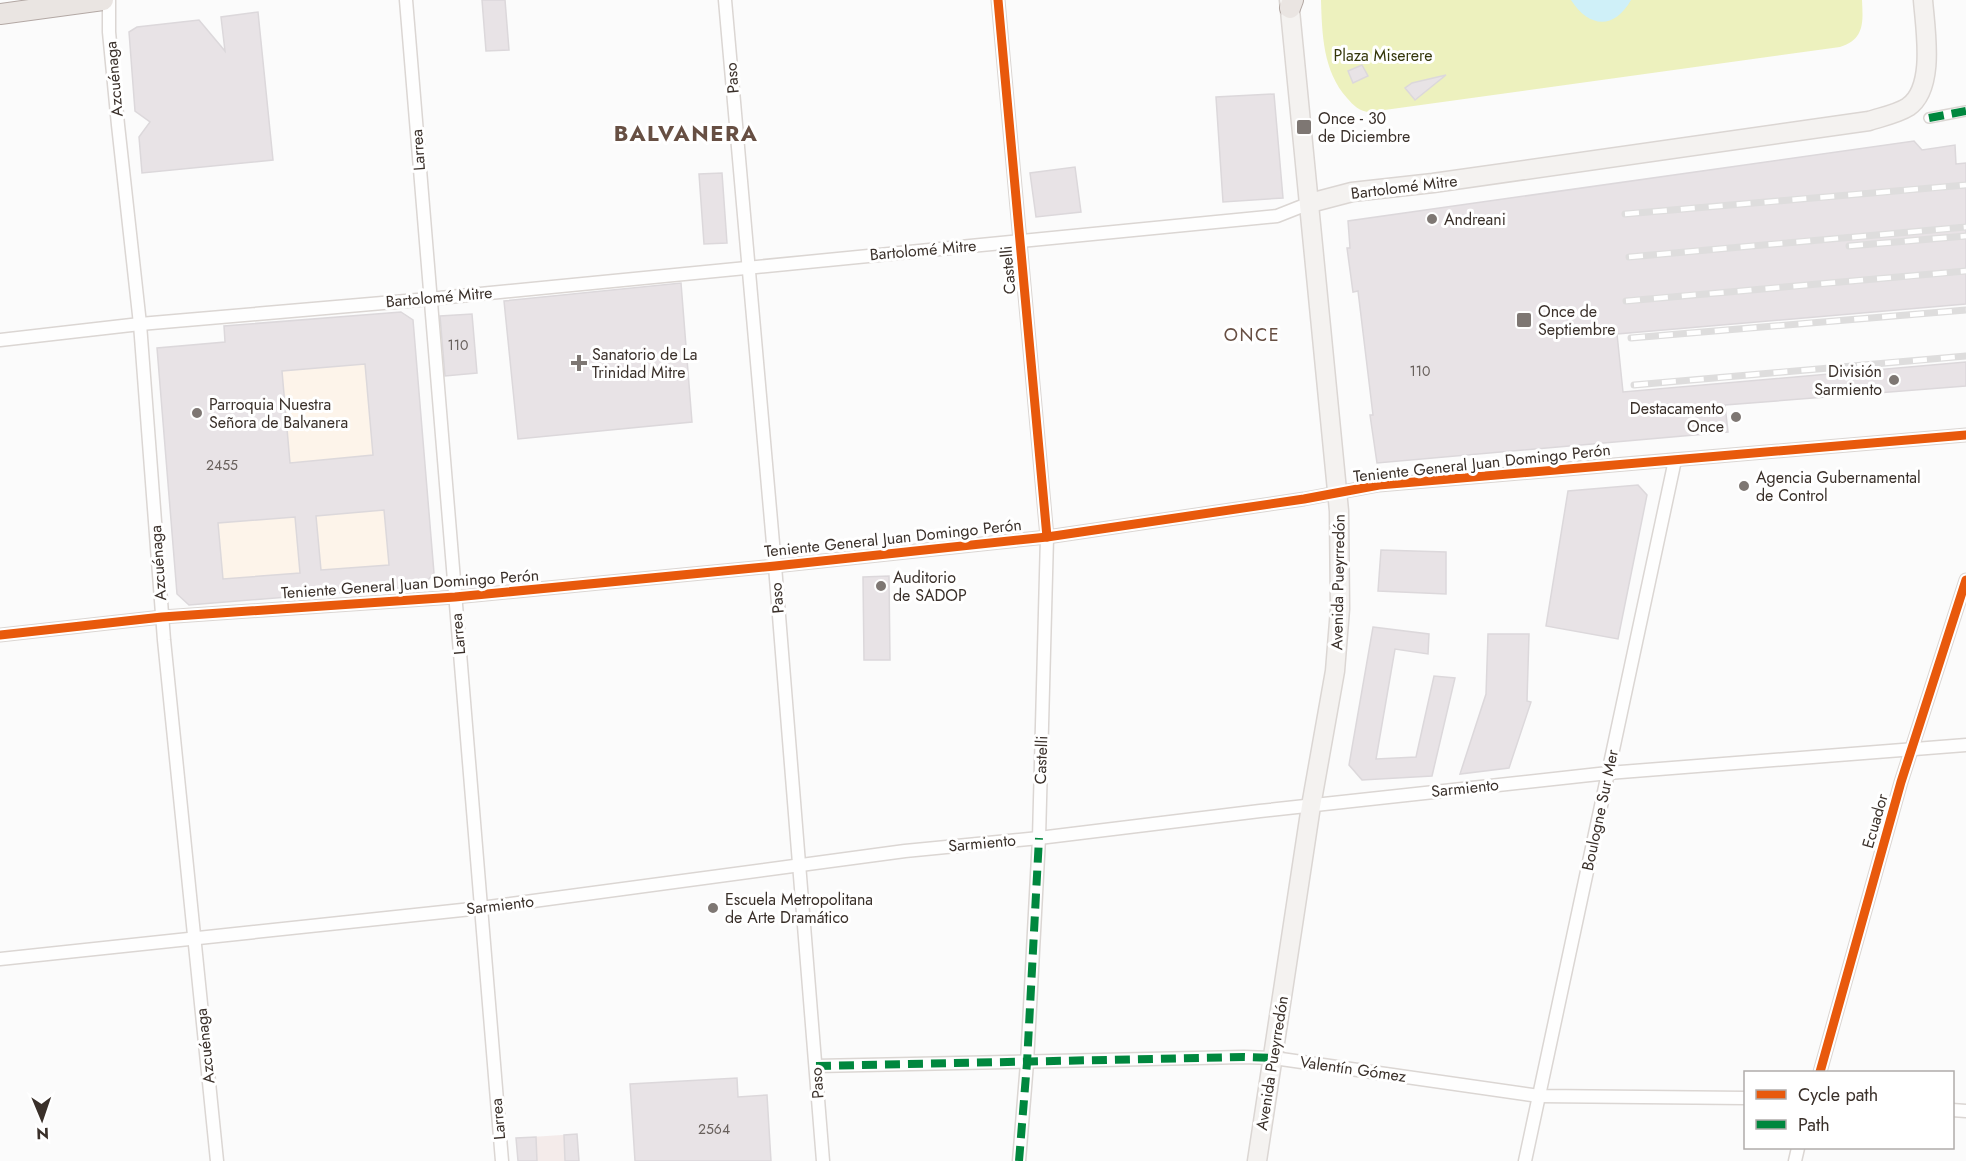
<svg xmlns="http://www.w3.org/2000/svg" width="1966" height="1161" viewBox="0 0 1966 1161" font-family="Jost,sans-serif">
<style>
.commercial{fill:#f4ebea}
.education{fill:#fdf4ea}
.green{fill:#edf1be}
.water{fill:#cff0f8}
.building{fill:#e8e3e6;stroke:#dcd8db;stroke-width:1.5;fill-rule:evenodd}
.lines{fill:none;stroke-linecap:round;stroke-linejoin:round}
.pedestrian-casing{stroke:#dbd6d3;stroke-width:12}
.minor-casing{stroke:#dbd6d3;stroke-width:15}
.secondary-casing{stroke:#dbd6d3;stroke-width:21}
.primary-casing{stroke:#b3a8a4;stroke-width:22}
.pedestrian{stroke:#fefefe;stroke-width:9}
.minor{stroke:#fefefe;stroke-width:12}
.secondary{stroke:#f4f2f0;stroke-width:18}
.primary{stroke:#eae5e2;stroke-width:20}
.rail-casing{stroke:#dedddd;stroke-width:7}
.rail{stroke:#fff;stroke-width:4.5;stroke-dasharray:14;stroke-linecap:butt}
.quiet{stroke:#00873e;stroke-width:8;stroke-dasharray:15 8;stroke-linecap:butt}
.cycleway-casing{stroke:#fff;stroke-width:13}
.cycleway{stroke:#e8590c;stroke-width:9}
.poi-dot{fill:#7e7773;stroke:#fff;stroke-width:2}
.labels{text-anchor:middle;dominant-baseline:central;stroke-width:6;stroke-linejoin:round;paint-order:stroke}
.number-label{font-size:14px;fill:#68605c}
.park-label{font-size:16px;fill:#343609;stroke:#fff}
.street-label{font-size:16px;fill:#3a302a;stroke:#fff}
.poi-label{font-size:16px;fill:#3a302a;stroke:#fff;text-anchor:start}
.neighbourhood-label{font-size:18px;letter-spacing:1.5px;fill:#674f43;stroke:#fff}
.district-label{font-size:22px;font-weight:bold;letter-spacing:1.5px;fill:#674f43;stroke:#fff}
</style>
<rect width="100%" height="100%" fill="#fbfbfb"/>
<path class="commercial" d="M577 1134 579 1161H518L516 1138Z"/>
<path class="education" d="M401 312 413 320 434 573 423 586 189 605 177 594 168 484 225 342Z"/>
<path class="green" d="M1321 0H1862C1863 22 1865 39 1840 47L1370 112C1360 112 1353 105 1347 98 1323 71 1322 34 1321 0Z"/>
<path class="water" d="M1571 0H1631C1614 30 1589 28 1571 0Z"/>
<g class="building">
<path d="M482 0H505L509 50 486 51Z"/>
<path d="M258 12 273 160 142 173 139 137 150 122 135 111 129 32 137 27 199 20 225 51 221 17Z"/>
<path d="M1362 65 1368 76 1353 83 1348 71Z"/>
<path d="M1446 75 1415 100 1405 88 1412 83Z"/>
<path d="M1274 94 1283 198 1223 202 1216 97Z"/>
<path d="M1914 141 1922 150 1955 145 1956 164 1966 163V304L1617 334 1623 392 1966 362V386L1725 405 1728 432 1377 463 1370 415H1373L1358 291 1353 292 1347 248H1350L1348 221Z"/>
<path d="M1075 167 1081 212 1036 217 1030 173Z"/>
<path d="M722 173 727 243 704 244 699 174Z"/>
<path d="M681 283 692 422 518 439 504 301Z"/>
<path d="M401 312 413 320 434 573 423 586 189 605 177 594 157 348 225 342 224 326ZM365 364 373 455 290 463 282 371ZM384 510 389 565 321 570 316 516ZM295 517 300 573 223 579 218 523Z"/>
<path d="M472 314 477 373 445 376 440 316Z"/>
<path d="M1638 485 1647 495 1618 639 1546 626 1568 491Z"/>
<path d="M1381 550 1446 552V594L1378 591Z"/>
<path d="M889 576 890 660H864L863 577Z"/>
<path d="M1373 627 1429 634 1428 654 1395 649 1376 759 1416 757 1434 676 1455 678 1432 776 1362 780 1349 765Z"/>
<path d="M1488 634H1529L1527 701 1531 702 1509 768 1460 774 1486 694Z"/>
<path d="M737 1078 738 1097 767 1095 771 1161H635L630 1084Z"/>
<path d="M577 1134 579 1161H565L564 1135Z"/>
<path d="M536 1137 537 1161H518L516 1138Z"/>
</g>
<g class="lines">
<defs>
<path id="pedestrian" d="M1929 118 1966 111"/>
<g id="minor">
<path d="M109 0V32L118 125 140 324 164 640 217 1161"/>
<path d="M406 0 502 1161"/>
<path d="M725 0 775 566 823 1161"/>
<path d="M998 0 1047 537 1039 838 1027 1063 1019 1161"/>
<path d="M0 340 140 324 429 299 1277 216 1310 203"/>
<path d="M0 635 162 617 455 597 775 566 1047 537 1304 499 1379 485 1966 435"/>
<path d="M0 959 481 908 905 851 1039 838 1260 811 1608 773 1966 745"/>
<path d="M816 1066 1244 1057 1274 1058 1539 1096 1746 1098"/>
<path d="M1820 1072 1901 782 1966 580"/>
<path d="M1952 1110 1966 1111"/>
<path d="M1525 1161 1675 460"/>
<path d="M1795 1161 1798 1148"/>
</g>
<g id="secondary">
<path d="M1310 203 1352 192 1433 183 1869 121C1881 117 1897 114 1908 107 1936 88 1925 28 1923 0"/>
<path d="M1257 1161 1311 806 1335 671 1340 609 1339 511 1289 0"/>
</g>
<g id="primary">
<path d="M1290 8 1293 0"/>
<path d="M0 14 103 0"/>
</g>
</defs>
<use href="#pedestrian" class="pedestrian-casing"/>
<use href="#minor" class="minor-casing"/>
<use href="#secondary" class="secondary-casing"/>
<use href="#primary" class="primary-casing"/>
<use href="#pedestrian" class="pedestrian"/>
<use href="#minor" class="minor"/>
<use href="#secondary" class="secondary"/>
<use href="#primary" class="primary"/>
<defs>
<g id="rail">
<path d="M1625 214 1966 185"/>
<path d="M1849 246 1966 236"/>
<path d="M1629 257 1966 227"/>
<path d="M1626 301 1966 271"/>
<path d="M1631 338 1966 310"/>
<path d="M1634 385 1966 356"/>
</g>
</defs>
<use href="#rail" class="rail-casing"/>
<use href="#rail" class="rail"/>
<g class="quiet">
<path d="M1929 118 1966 111"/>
<path d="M816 1066 1244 1057 1274 1058"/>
<path d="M1019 1161 1027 1063 1039 838"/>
</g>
<defs>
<g id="cycleway">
<path d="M998 0 1047 537"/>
<path d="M0 635 162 617 455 597 775 566 1047 537 1304 499 1379 485 1966 435"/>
<path d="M1820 1072 1901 782 1966 580"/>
</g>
</defs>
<use href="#cycleway" class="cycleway-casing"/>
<use href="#cycleway" class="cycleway"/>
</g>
<g class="poi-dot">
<rect x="1296" y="119" width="16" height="16" rx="3"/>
<circle cx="1432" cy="219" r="6"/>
<rect x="1516" y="312" width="16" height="16" rx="3"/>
<path d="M576 354h6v6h6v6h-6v6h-6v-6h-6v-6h6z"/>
<circle cx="1894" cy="380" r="6"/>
<circle cx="197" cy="413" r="6"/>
<circle cx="1736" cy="417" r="6"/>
<circle cx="1744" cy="486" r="6"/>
<circle cx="881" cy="586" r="6"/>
<circle cx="713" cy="908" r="6"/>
</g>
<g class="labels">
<g class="number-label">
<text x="458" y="345">110</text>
<text x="1420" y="371">110</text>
<text x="222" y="465">2455</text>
<text x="714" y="1129">2564</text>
</g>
<g class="park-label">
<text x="1383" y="55">Plaza Miserere</text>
</g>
<g class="street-label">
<text transform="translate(732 78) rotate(-95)">Paso</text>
<text transform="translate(114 79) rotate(-95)">Azcuénaga</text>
<text transform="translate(418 150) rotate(-94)">Larrea</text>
<text transform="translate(1404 187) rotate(-7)">Bartolomé Mitre</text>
<text transform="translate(923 250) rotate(-5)">Bartolomé Mitre</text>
<text transform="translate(1008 270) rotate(-95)">Castelli</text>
<text transform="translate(439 297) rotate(-5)">Bartolomé Mitre</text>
<text transform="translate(1482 463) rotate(-6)">Teniente General Juan Domingo Perón</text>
<text transform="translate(893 538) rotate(-6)">Teniente General Juan Domingo Perón</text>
<text transform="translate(158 563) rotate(-94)">Azcuénaga</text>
<text transform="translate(1338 582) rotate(-89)">Avenida Pueyrredón</text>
<text transform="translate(410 584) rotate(-4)">Teniente General Juan Domingo Perón</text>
<text transform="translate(777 598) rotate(-95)">Paso</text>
<text transform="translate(458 634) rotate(-95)">Larrea</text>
<text transform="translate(1041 760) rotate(-88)">Castelli</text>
<text transform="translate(1465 788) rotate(-6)">Sarmiento</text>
<text transform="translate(1600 810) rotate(-78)">Boulogne Sur Mer</text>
<text transform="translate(1875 821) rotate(-74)">Ecuador</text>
<text transform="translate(982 843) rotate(-5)">Sarmiento</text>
<text transform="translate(500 905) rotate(-7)">Sarmiento</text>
<text transform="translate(205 1046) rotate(-96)">Azcuénaga</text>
<text transform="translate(1272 1063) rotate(-81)">Avenida Pueyrredón</text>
<text transform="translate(1353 1069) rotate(8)">Valentín Gómez</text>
<text transform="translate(817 1083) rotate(-94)">Paso</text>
<text transform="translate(498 1119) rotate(-95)">Larrea</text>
</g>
<g class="poi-label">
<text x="1318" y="118">Once - 30<tspan x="1318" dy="18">de Diciembre</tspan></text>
<text x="1444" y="219">Andreani</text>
<text x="1538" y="311">Once de<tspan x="1538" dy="18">Septiembre</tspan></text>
<text x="592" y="354">Sanatorio de La<tspan x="592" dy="18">Trinidad Mitre</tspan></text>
<text x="1882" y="371" text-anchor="end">División<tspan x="1882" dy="18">Sarmiento</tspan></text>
<text x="209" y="404">Parroquia Nuestra<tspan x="209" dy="18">Señora de Balvanera</tspan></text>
<text x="1724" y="408" text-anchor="end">Destacamento<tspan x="1724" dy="18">Once</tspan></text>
<text x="1756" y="477">Agencia Gubernamental<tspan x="1756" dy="18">de Control</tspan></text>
<text x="893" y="577">Auditorio<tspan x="893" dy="18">de SADOP</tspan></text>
<text x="725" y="899">Escuela Metropolitana<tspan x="725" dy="18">de Arte Dramático</tspan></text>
</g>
<g class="neighbourhood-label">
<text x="1252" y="335">ONCE</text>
</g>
<g class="district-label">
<text x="686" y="133">BALVANERA</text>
</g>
</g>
<rect x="1744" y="1071" width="210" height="78" fill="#ffffff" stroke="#b0acaa" stroke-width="1.5"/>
<rect x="1756" y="1090" width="30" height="9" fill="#e8590c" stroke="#b0acaa" stroke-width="1.5"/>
<text x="1798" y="1101" font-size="18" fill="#3a302a">Cycle path</text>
<rect x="1756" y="1120" width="30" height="9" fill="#00873e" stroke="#b0acaa" stroke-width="1.5"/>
<text x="1798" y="1131" font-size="18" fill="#3a302a">Path</text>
<g transform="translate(42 1119) rotate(178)" stroke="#ffffff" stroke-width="4.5" paint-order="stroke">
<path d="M0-4.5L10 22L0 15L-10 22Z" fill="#3a302a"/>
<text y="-9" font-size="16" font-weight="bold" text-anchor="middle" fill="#3a302a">N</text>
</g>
</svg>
